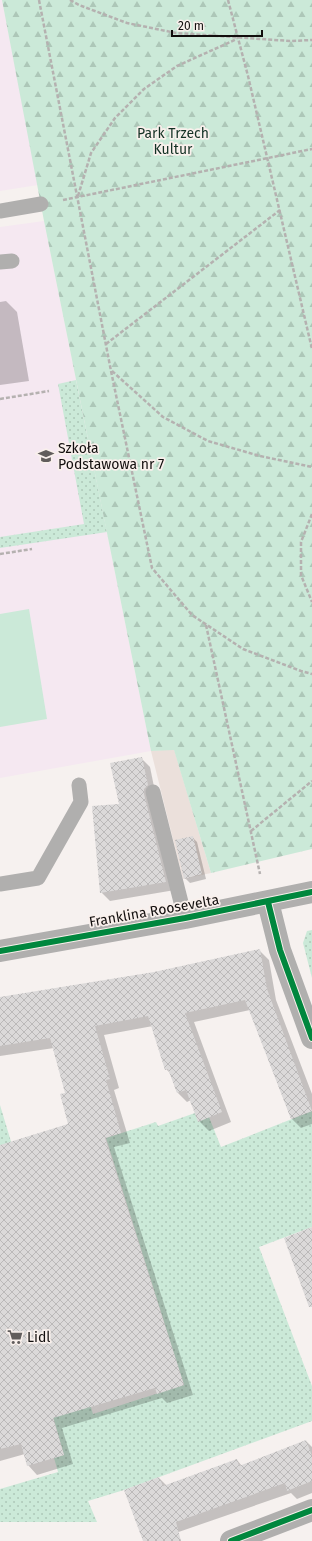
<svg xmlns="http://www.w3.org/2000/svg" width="312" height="1541" viewBox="0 0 312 1541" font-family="'Fira Sans',sans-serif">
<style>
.built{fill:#ebe0db}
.education{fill:#f5e8f1}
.grass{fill:url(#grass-dots)}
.forest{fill:url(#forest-firs)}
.pitch{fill:#cbe9d8}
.shadow{fill:#0003}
.building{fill:url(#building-cross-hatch)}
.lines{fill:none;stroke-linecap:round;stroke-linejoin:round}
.path{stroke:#b5b1b0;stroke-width:2.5;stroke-dasharray:4 2;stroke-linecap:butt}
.service{stroke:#b0afae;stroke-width:15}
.minor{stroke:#b0afae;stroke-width:22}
.tertiary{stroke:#b0afae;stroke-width:22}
.cycleway-casing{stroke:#f9f0ec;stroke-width:8}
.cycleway{stroke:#00873e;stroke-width:6}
.labels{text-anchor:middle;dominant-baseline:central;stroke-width:3.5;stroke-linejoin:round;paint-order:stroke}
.park-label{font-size:14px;fill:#133124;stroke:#f9f0ec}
.poi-label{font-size:14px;fill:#110e0d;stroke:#f9f0ec;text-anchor:start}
.street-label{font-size:14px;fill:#110e0d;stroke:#f9f0ec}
</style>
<defs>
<pattern id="grass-dots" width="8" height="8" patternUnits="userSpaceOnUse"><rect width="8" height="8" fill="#cbe9d8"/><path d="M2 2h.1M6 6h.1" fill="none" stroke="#adc7b8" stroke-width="1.8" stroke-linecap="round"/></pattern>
<pattern id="forest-firs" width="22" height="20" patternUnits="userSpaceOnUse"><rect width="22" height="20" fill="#cbe9d8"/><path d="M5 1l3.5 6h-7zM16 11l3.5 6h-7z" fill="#adc7b8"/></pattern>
<pattern id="building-cross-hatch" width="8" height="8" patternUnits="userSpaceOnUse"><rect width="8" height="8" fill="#dbd9d9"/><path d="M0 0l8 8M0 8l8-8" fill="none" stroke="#bbb9b9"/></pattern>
</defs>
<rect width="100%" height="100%" fill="#f6f1ef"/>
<path class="built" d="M174 749 211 873 183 879 151 751Z"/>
<g class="education">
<path d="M0 0H2L38 185 0 191Z"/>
<path d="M44 221 151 751 0 778V227Z"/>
</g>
<g class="grass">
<path d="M76 380 107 532 0 548V537L84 524 58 384Z"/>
<path d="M312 930V978L303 943 307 931Z"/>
<path d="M0 1105 93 1414 184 1385 106 1138 156 1122 158 1126 195 1113 209 1117 221 1147 312 1111V1227L259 1247 312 1386V1421L124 1490 88 1501 97 1522H0V1489L58 1472 54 1458 64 1455 0 1231Z"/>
</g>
<path class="forest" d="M2 0H312V849L211 873 174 750 151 751 44 221Z"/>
<path class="pitch" d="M29 609 47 719 0 727V614Z"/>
<g class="shadow">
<path d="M6 301 17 312 29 381 0 385V302Z"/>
<path d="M141 758 150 767 175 890 110 901 101 892 120 805Z"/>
<path d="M192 837 197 842 206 879 190 883 185 878Z"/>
<path d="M259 950 269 960 276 1000 312 1094V1124L301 1128 291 1118 250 1010 194 1022 231 1122 209 1131 199 1121 191 1100 187 1102 177 1092 171 1074 166 1069 153 1026 104 1035 119 1088 114 1090 130 1143 114 1147 193 1395 167 1403 162 1398 62 1428 73 1464 37 1475 28 1465 25 1454 0 1461V1146L69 1124 67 1093 54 1048 0 1056V998L154 973Z"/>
<path d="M306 1441 312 1447V1493L297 1499 291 1493 170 1535 159 1478 167 1486 237 1460 242 1466Z"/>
</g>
<g class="building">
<path d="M142 757 148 785 144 789V794L166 882 100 893 92 806 119 804 110 763Z"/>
<path d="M193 836 202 874 184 879 175 840Z"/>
<path d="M260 949 267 989 312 1111 291 1119 245 1000 185 1013 222 1112 198 1122 186 1090 177 1093 168 1069 165 1070 148 1016 95 1026 110 1079 106 1080 121 1133 105 1138 184 1385 157 1394 155 1388 53 1418 64 1455 27 1466 21 1444 0 1449V1145L68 1124 60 1094 65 1093 50 1038 0 1046V997L154 972Z"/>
<path d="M312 1227V1307H309L284 1238Z"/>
<path d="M306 1440 312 1456V1481L287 1491 285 1483 176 1522 181 1541H143L124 1490 159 1477 163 1486 237 1459 239 1466Z"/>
</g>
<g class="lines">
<g class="path">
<path d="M39 0 111 371 152 568 192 615 243 649 301 671 312 674"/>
<path d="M70 0 79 5 127 23 176 33 290 41 312 40"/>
<path d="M228 0 248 76 312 349"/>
<path d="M78 196 91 153 115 118 144 89 177 66 237 39"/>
<path d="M63 200 312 149"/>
<path d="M106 344 280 210"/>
<path d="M112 371 163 417 208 441 260 456 312 467"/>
<path d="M0 399 49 391"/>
<path d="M312 514 301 542V575L312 602"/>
<path d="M0 554 32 549"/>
<path d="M206 625 260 874"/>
<path d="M251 831 312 781"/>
</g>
<g class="service">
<path d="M0 211 41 204"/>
<path d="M0 262 12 261"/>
<path d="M153 792 185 918"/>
<path d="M0 884 38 878 81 802 79 785"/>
</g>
<g class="minor">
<path d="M268 902 280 950 312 1038"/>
<path d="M231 1541 312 1510"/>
</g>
<path class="tertiary" d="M0 951 185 918 312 892"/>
<defs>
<g id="cycleway">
<path d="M268 902 280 950 312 1038"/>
<path d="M0 951 185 918 312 892"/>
<path d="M231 1541 312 1510"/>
</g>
</defs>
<use href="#cycleway" class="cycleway-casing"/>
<use href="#cycleway" class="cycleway"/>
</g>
<defs>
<symbol id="school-bare" viewBox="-9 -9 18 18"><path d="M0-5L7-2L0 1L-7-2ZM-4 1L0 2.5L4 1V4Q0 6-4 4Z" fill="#615d5c" stroke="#f9f0ec" stroke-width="2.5" paint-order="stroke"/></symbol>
<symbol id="supermarket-bare" viewBox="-9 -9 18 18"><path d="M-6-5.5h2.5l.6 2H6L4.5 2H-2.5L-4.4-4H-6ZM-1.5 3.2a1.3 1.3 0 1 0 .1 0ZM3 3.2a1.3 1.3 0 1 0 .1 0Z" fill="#615d5c" stroke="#f9f0ec" stroke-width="2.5" paint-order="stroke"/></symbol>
</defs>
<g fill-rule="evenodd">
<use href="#school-bare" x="35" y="445" width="22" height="22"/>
<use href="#supermarket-bare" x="4" y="1326" width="22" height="22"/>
</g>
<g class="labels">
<g class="park-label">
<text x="173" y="133">Park Trzech<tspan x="173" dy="16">Kultur</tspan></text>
</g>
<g class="poi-label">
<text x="58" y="448">Szkoła<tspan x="58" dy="16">Podstawowa nr 7</tspan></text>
<text x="27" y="1337">Lidl</text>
</g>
<g class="street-label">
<text transform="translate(154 911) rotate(-10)">Franklina Roosevelta</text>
</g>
</g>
<path d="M172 30v6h90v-6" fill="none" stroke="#110e0d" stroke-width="2"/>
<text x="178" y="30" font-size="12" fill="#110e0d" stroke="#f9f0ec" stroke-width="3" paint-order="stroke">20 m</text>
</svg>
